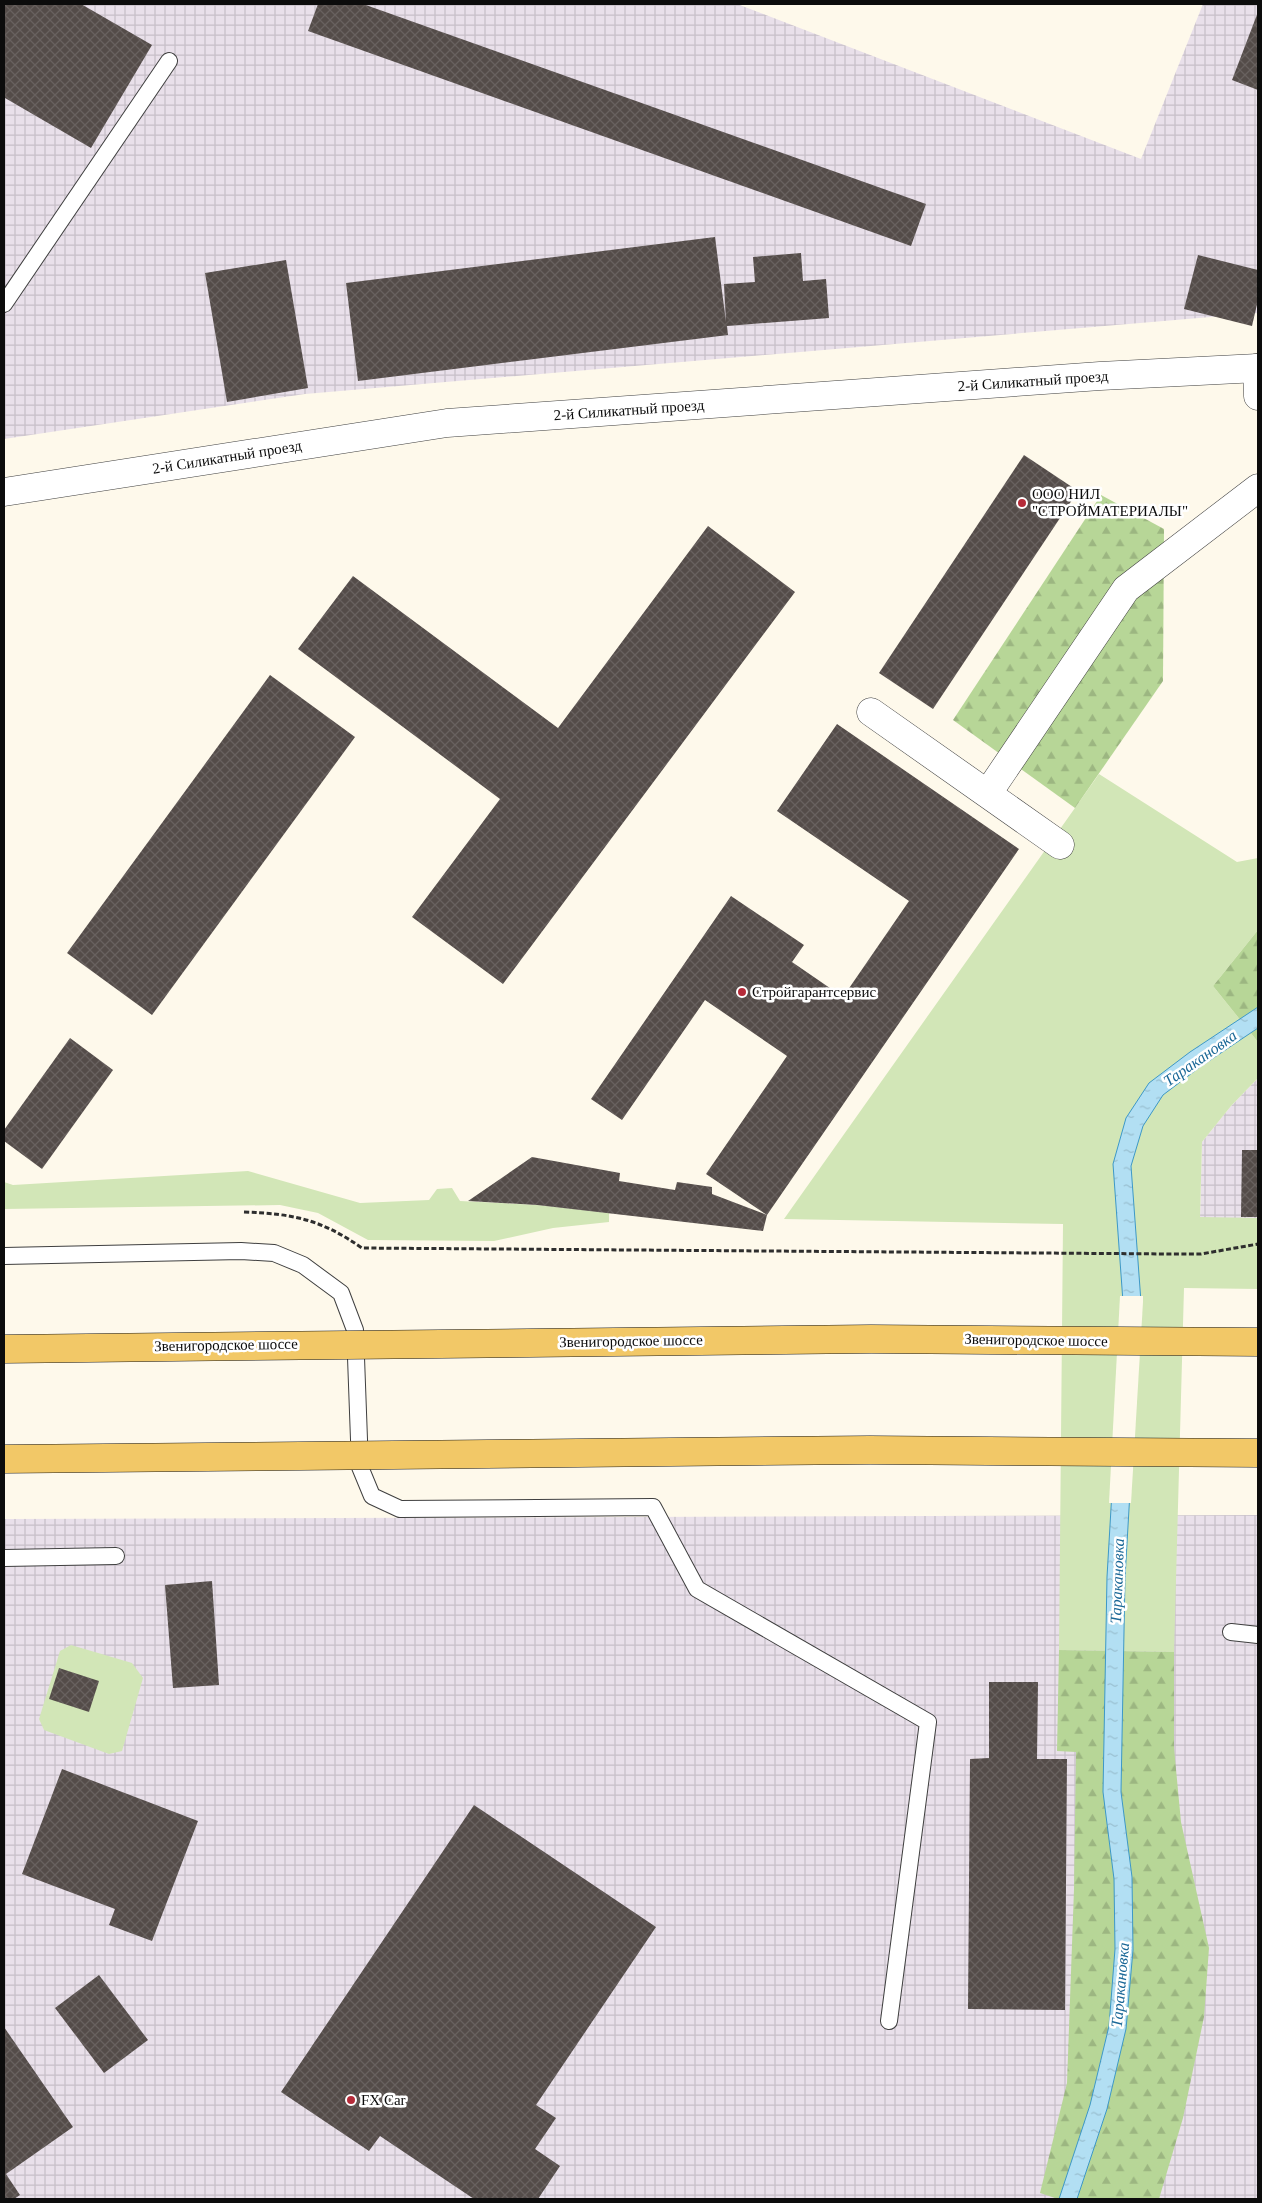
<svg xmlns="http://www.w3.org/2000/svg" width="1262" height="2203" viewBox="0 0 1262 2203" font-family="'Times New Roman',serif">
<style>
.industrial{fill:url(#industrial-grid)}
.green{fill:#d2e6b7}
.forest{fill:url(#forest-firs)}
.water{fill:url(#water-ripples);stroke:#3d98c7}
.pier{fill:#fef9eb}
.building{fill:url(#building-cross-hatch)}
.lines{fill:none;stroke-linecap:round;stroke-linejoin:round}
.service-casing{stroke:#3f3f3f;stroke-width:18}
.minor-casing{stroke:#3f3f3f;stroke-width:29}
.tertiary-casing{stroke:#3f3f3f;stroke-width:29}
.path{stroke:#2e2e2e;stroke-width:3;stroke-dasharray:5 2.5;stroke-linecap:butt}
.service{stroke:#fff;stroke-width:16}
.minor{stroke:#fff;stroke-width:28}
.tertiary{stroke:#fff;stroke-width:28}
.primary-bridge-casing{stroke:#1d1d1d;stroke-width:29;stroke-linecap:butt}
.primary-bridge{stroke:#f2c867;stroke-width:28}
.poi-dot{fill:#b52b39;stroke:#fff;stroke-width:2}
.labels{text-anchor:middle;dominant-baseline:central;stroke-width:5;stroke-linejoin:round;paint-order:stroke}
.street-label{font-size:15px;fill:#0c0c0c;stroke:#fff}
.poi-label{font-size:15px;fill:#0c0c0c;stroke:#fff;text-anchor:start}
.water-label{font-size:16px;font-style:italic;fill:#1b6897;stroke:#fff}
</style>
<defs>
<pattern id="industrial-grid" width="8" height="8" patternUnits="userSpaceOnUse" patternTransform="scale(1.25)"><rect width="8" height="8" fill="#e9e0ea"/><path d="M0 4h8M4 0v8" fill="none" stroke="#c7bfc8"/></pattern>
<pattern id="forest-firs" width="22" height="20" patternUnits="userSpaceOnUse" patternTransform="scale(1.25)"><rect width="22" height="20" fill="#b7d697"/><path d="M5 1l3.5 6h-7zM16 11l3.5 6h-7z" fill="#9cb681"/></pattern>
<pattern id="water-ripples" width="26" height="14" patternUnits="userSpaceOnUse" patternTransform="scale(1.25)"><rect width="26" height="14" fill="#b2dff3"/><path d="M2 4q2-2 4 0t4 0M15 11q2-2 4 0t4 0" fill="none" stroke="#98becf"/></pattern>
<pattern id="building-cross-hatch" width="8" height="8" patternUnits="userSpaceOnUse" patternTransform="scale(1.25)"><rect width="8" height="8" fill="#544c49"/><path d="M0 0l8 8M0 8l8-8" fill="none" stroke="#68615f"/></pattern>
</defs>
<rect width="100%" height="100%" fill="#fef9eb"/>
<g class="industrial">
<path d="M4 4H737L1141 159 1203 4H1258V313L305 394 4 439Z"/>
<path d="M1258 1078V1218H1200L1202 1142 1231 1106Z"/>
<path d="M1258 1515V2199H4V1519Z"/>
</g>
<g class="green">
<path d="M1099 774 1237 862 1258 858V930L1213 986 1258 1042V1078L1231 1106 1202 1142 1200 1217 1258 1218V1289L1184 1288 1174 1652 1059 1650 1063 1224 784 1219Z"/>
<path d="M248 1171 360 1203 429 1200 437 1189 452 1188 460 1201 537 1205 609 1213V1222L553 1228 494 1241 368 1240 318 1213 280 1205 4 1209V1182L13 1185Z"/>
<path d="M71 1645 132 1663 143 1678 122 1751 109 1754 44 1730 39 1719 60 1651Z"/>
</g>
<g class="forest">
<path d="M1101 495 1164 529 1163 681 1075 808 953 720Z"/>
<path d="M1258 927V1042L1213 986 1258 930Z"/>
<path d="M1059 1650 1174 1652V1748L1181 1822 1209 1948 1204 2017 1183 2118 1159 2199H1058L1040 2193 1067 2083 1074 1889 1076 1752 1057 1751Z"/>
</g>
<path class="water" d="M1258 1007V1028L1200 1067 1163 1095 1143 1126 1131 1166 1141 1302 1125 1578 1121 1792 1132 1877 1133 1950 1126 2029 1107 2109 1077 2199H1059L1090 2105 1109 2026 1115 1949 1114 1879 1103 1792 1107 1577 1123 1302 1113 1164 1126 1118 1149 1083 1190 1052Z"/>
<path class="pier" d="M1120 1296H1143V1302L1131 1503H1109Z"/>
<g class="building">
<path d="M4 4H81L152 45 91 148 5 98 4 100Z"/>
<path d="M318 4H363L926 204 911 246 308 31Z"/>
<path d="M1258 12V90L1232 80Z"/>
<path d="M715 237 726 322 724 284 755 282 753 257 801 253 803 281 826 279 829 318 727 326 728 335 358 381 346 283Z"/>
<path d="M1198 255 1258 270V300L1252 326 1184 309Z"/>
<path d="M286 260 308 388 227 402 205 273Z"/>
<path d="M1024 455 1078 491 933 709 879 673Z"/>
<path d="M708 526 795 592 503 984 412 917 500 799 298 649 353 576 558 728Z"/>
<path d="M270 675 355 737 152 1015 67 953Z"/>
<path d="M837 724 1019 849 767 1215 763 1231 537 1205 468 1201 532 1157 620 1173 619 1181 675 1190 677 1182 712 1187V1194L767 1215 706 1174 787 1056 705 1000 622 1120 591 1099 731 896 804 945 792 962 843 997 909 901 777 811Z"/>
<path d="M70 1038 113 1070 42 1169 4 1141V1130Z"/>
<path d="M1242 1150H1258V1217H1241Z"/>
<path d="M212 1581 219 1685 173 1688 165 1585Z"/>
<path d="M59 1668 99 1681 89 1712 49 1699Z"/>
<path d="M989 1682H1038L1037 1759H1067L1065 2010 968 2009 970 1759 989 1758Z"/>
<path d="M62 1769 198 1821 152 1941 109 1925 115 1909 22 1874Z"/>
<path d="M474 1805 656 1927 536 2105 556 2118 535 2149 560 2166 538 2199H474L380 2136 369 2151 281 2092Z"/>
<path d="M99 1975 148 2040 104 2073 55 2008Z"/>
<path d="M4 2027 73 2127 6 2174 20 2195 14 2199H4Z"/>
</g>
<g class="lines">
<defs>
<g id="service">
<path d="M4 304 169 61"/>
<path d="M4 1256 241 1251 274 1253 303 1265 341 1293 355 1330 360 1467 372 1496 400 1509 653 1507 697 1589 928 1722 889 2021"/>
<path d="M4 1558 116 1556"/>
<path d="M1231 1632 1258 1635"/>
</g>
<g id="minor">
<path d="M1257 368 1258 396"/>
<path d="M871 712 1060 845"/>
<path d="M988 793 1126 589 1258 488"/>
</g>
<path id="tertiary" d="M4 492 447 423 1100 376 1258 368"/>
</defs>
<use href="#service" class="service-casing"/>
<use href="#minor" class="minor-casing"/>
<use href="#tertiary" class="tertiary-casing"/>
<path class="path" d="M244 1212C294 1214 320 1219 362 1248L1173 1254H1201L1258 1244"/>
<use href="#service" class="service"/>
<use href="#minor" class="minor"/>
<use href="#tertiary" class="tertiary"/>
<defs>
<g id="primary-bridge">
<path d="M4 1349 871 1339 1258 1342"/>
<path d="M4 1459 870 1450 1258 1453"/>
</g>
</defs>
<use href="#primary-bridge" class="primary-bridge-casing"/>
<use href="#primary-bridge" class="primary-bridge"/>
</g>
<g class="poi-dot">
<circle cx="1022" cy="503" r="5"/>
<circle cx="742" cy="992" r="5"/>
<circle cx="351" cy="2100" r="5"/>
</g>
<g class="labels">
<g class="street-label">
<text transform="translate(1033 381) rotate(-4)">2-й Силикатный проезд</text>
<text transform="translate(629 410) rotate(-4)">2-й Силикатный проезд</text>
<text transform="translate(227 457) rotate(-9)">2-й Силикатный проезд</text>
<text transform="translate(1036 1340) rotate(1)">Звенигородское шоссе</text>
<text transform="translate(631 1341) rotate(-1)">Звенигородское шоссе</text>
<text transform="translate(226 1345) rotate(-1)">Звенигородское шоссе</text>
</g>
<g class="poi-label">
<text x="1032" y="494">ООО НИЛ<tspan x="1032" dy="17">"СТРОЙМАТЕРИАЛЫ"</tspan></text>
<text x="752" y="992">Стройгарантсервис</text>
<text x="361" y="2100">FX Car</text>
</g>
<g class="water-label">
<text transform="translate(1200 1058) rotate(-35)">Таракановка</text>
<text transform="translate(1117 1581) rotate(-88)">Таракановка</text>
<text transform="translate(1120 1985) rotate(-85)">Таракановка</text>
</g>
</g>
<rect width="1262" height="2203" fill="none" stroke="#0c0c0c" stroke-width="10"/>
</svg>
